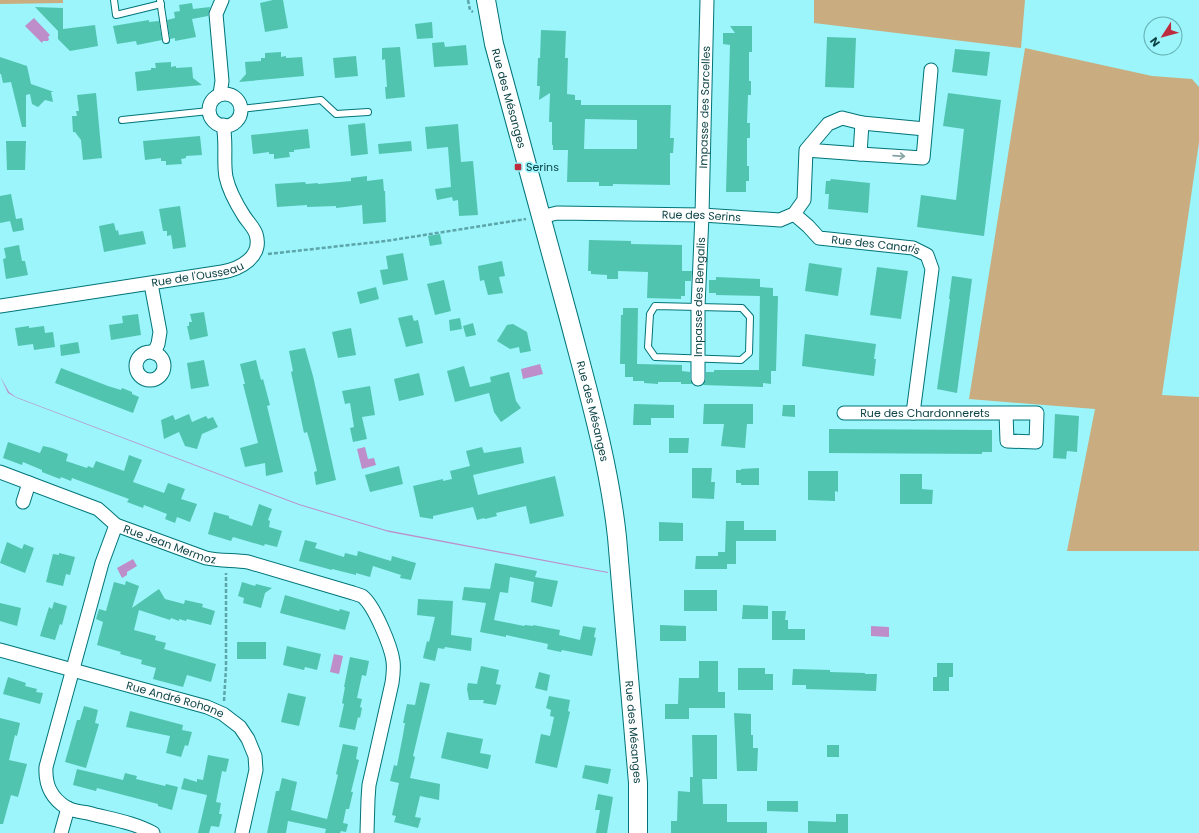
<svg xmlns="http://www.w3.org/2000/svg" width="1199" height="833" viewBox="0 0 1199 833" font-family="Poppins,sans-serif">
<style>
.green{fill:#c9ad80}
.water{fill:#be8eca}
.building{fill:#51c4b0;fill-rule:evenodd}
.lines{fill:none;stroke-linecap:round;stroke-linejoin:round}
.service-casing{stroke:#007479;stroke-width:8}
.minor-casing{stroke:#007479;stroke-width:15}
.secondary-casing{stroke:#007479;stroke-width:20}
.path{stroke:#5ca5aa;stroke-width:2.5;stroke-dasharray:4 2;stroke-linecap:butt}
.service{stroke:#fff;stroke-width:6}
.minor{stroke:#fff;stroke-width:13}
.secondary{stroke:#fff;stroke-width:18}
.oneway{stroke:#86a2a3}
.poi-dot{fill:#bd2c3e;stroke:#9bf5fa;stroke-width:1.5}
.labels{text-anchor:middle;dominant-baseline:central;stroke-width:3.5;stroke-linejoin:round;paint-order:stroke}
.street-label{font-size:11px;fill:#0e4447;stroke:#9bf5fa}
.poi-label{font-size:11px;fill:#0e4447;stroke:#9bf5fa;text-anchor:start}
</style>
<rect width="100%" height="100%" fill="#9bf5fa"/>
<g class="green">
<path d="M0 0H63V3L0 4Z"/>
<path d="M814 0H1025L1021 48 814 23Z"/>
<path d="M1025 48 1152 76 1192 79 1199 87V142L1162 395 1199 397V551H1067L1095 409 969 399Z"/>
</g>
<g class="water">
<path d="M34 18 50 35 48 37 49 39 48 41H43L42 43 25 26Z"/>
<path d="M540 364 543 374 523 379 521 369Z"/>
<path d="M0 376 9 392 16 397 299 504 386 530 608 572V573L389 532 299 505 17 398 8 393Z"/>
<path d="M365 447 368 459 374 458 376 465 362 469 357 449Z"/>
<path d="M133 559 137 566 127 572V575L122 578 117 568Z"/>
<path d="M871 626 889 627V637L871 636Z"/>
<path d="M334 654 343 656 339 674 330 672Z"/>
</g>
<g class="building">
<path d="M273 0H283L288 28 265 32 260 3Z"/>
<path d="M192 3 193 9 210 7 208 16 192 19 196 37 175 41V38L170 39 167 20 175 18 174 12 180 11 179 5Z"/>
<path d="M35 7 63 8V29L95 25 98 46 70 51 58 39V31Z"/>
<path d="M149 20V22L159 21 162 40 137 45 136 41 117 44 113 26Z"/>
<path d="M432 22 433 38 417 39 415 24Z"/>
<path d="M730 26H752V52H749V81H751V95H748L747 123H750V138H747V166H749V181H746V192H726L730 45 723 44V33H735Z"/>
<path d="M541 30 566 31 565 58H568L567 94 575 95V100H581V105H671L670 138H674L673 153H670V185L613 184V186H599V182H567L568 150H553V145H552V122H549L550 93 539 100 540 86H537L538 58H540ZM585 119 637 120V149H584Z"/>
<path d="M827 37 856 38 854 88 825 87Z"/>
<path d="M444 42 445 47 466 45 468 65 434 67 432 43Z"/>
<path d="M400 47 405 97 386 99 385 87H387L385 59 382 60V48Z"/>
<path d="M955 49 990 52 987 76 952 72Z"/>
<path d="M281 52V57L286 56V58L302 57 304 76 239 82 246 74 245 62 261 61V58H265V53Z"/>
<path d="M356 56 358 76 335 78 333 58Z"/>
<path d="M0 57 27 66 31 84 54 92H51L53 102 45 100 38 107 32 104 30 94 26 95V127H22L11 82 3 83 1 74H0Z"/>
<path d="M171 62V67L176 66V68L192 67 193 78 202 85 137 91 135 72 151 70V68H156L155 63Z"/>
<path d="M96 93 102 158 83 160 81 140 75 132H73L72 116H77L76 111H79L77 95Z"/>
<path d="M948 93 1001 100 984 236 917 227 921 195 956 200 964 129 943 126Z"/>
<path d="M365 123 368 154 351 156 348 125Z"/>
<path d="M458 124 461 162 473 161 478 215 459 216 458 200 453 201 452 197 437 200 435 189 451 187 448 147 427 149 425 127Z"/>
<path d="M308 129 310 148 294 150V152H289L290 157 274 159V154H269V152L253 154 251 135Z"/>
<path d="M200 136 202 155 186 156V158L181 159 182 164 166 165V161H161V158L145 160 143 141Z"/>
<path d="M6 141H26L25 170H7Z"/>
<path d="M411 141 412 151 379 154 378 144Z"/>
<path d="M367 176V181L383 179 384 191H385L386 222 363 224 362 205 336 208V206L307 207V205L277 207 275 184 305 182 306 184 318 183V184L351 181V178Z"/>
<path d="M831 179 870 183 868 213 828 209 829 194H825L826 181H830Z"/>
<path d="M11 194 16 219 22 218 24 230 13 232 10 221 0 223V196Z"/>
<path d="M180 206 186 247 173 249 171 235 167 236V231H163L159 209Z"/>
<path d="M114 223 116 231 118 230 119 235 143 231 146 244 104 252 99 226Z"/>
<path d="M440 234 442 244 430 246 428 236Z"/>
<path d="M589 240 631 241V244L682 245V271H692L691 281H685V296H681V299L647 298 648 272 618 271V279H607V275L591 274V271H588Z"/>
<path d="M19 245 22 261H25L28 275 6 279 3 259 6 258 4 248Z"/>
<path d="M403 253 408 280 383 285 380 270 388 269 386 256Z"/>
<path d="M502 261 505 276 499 277 503 293 488 295 484 280 480 281 478 266Z"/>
<path d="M809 263 842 268 838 296 805 291Z"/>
<path d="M877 267 908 271 901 319 870 315Z"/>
<path d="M952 276 972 279 957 393 937 389 950 299H949Z"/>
<path d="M716 277 760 279V296L716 295V293H709V280H716Z"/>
<path d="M444 280 451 311 435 315 427 284Z"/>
<path d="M376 287 379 299 360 304 357 292Z"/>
<path d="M760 287 773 288V296H778L776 371H771V384L763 383V387L703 385 706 379V372H714V370H759Z"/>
<path d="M623 308H638L637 364 682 365V371L690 372V379L692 384H681V382H658V384L644 383V381H633V377H625V364H620L621 315H623Z"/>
<path d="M204 312 208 336 190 340 187 326H189V322H192L190 314Z"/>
<path d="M138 314 141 335 111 340 109 325 123 323 122 316Z"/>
<path d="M412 315 414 321 418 320 423 343 406 347 398 318Z"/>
<path d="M460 318 462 329 450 331 449 320Z"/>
<path d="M473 323 476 335 466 337 463 326Z"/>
<path d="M513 324 527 332 531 351 520 353 519 347 510 349 497 341 507 325Z"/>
<path d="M29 326V328L44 326 45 333 53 332 55 347 34 350 33 344 18 346 15 328Z"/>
<path d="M351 328 356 355 338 358 332 332Z"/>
<path d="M805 334 876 344 874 359H876L874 376 802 366Z"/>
<path d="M78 342 80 353 61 356 60 345Z"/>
<path d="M305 348 313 376 336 480 316 485 314 472 317 471 310 442 307 432 304 433 291 372 293 371 289 351Z"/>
<path d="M204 360 209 386 191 389 187 363Z"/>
<path d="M256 360 261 380 263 379 270 405 267 406 283 472 266 476 265 463 245 467 240 448 258 443 243 384H245L240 364Z"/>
<path d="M464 366 470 387 491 382 490 377 509 372 516 401 521 408 501 422 494 412 489 393 455 402 447 371Z"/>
<path d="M61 368 108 386 121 390 122 388 132 392V394L139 397 133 413 55 383Z"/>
<path d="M419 373 424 395 399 401 394 379Z"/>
<path d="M370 386 375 415 362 417 367 439 353 442 350 428 354 427 350 403 345 404 342 391Z"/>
<path d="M634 404 674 405V418H651V425H633Z"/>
<path d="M704 404H753V424H747L745 448 721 446 724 424H703Z"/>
<path d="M783 405H795V417L782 416Z"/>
<path d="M189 414 192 422 206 416 208 419 213 417 218 427 202 434 197 449 185 446 179 432 164 439 161 420 173 415 175 420Z"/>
<path d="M1055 414 1079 416 1077 452 1067 451 1066 459 1053 458Z"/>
<path d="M829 429 992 430V452H982V454L829 453Z"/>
<path d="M669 438H689L688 453H669Z"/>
<path d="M8 442 40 453 43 446 52 448 68 454 66 461 87 468 88 466 93 468 96 461 124 471 129 455 142 460 133 482 164 493 168 483 185 489 181 499 197 504 190 522 177 517 175 523 165 519 167 514 144 505 143 508 127 502 129 499 72 478 71 481 61 477 60 479 42 472V470L23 462 22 465 3 458Z"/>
<path d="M482 447 484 453 521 447 524 463 473 475 478 495 555 476 564 516 530 524 526 506 496 513 497 516 485 519 484 518 477 520 473 507 433 516V519L420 517 413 486 443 479V481L452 479 450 471 470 466 466 451Z"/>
<path d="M399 466 403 484 370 492 365 475Z"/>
<path d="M692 468H712L711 482H715L714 499 692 498Z"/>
<path d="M759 468V485H741V483H736V470H741V469Z"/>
<path d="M808 471H838V492L835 491V501L808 500Z"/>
<path d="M900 474H922V489L933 490 932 504H900Z"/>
<path d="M259 504 272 509 268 520 270 521 269 527 282 531 277 547 265 544 264 546 233 537 231 541 208 534 214 512 229 516V518L252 526Z"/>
<path d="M726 521H744V530H776V541H736V564H727V569H695L696 556H718V552H725Z"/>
<path d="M659 522 683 523V541H659Z"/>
<path d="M305 540 317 543 315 548 344 557 345 553 357 556 358 551 391 561 392 556 416 563 411 580 400 578 401 575 373 566 370 577 356 573V575L332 569V570L299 561Z"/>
<path d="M7 542 22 549 24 544 34 548 25 573 0 563Z"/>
<path d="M59 553 75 557 70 575 66 574 63 586 46 582 53 554 59 555Z"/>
<path d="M495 563 537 571 535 577 558 581 552 607 531 602 534 582 510 577 508 593 500 592 494 620 524 626 525 625 533 626V625L560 630 559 635 580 640 583 626 596 628 594 637 596 638 592 656 562 650 561 652 547 649 548 644 506 635V637L480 632 486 603 462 600 464 587 490 589Z"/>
<path d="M126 581 139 586 132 608 159 589 165 599 184 604 185 600 203 604 202 607 215 611 211 625 187 619 186 621 179 619V621L171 618 170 620 139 610 134 630 156 636 155 640 166 643 164 649 216 664 211 682 187 675 183 687 153 679 156 668 141 664 142 660 120 654 121 652 97 645 103 622 96 619 99 609 106 611 114 582 125 585Z"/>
<path d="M242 582 255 586 256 584 272 588 265 593 261 608 243 603 244 598 238 596Z"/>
<rect x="684" y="590" width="33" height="21"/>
<path d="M285 595 339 611 340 609 350 612 345 630 280 613Z"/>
<path d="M418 599 453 601 451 635 472 638 471 651 445 647 444 649 438 648 435 661 423 658 427 641 429 642 435 617 417 615Z"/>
<path d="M54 602 67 606 62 625 60 624 55 640 40 636 49 607 52 609Z"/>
<path d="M0 603 21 608 17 626 0 621Z"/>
<path d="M743 605 768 606V619H742Z"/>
<path d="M772 611H786L785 620H788V629H805V640H772Z"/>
<path d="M660 625 686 626V641H660Z"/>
<rect x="237" y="642" width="29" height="17"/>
<path d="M287 646 321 654 317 670 305 667 304 670 283 665Z"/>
<path d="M350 657 369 661 366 676 362 675 357 698 362 699 360 707 362 708 360 718 358 717 355 730 339 727 344 704 342 703 345 687H344Z"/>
<path d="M699 661H718V692H725V708H689V719H665V704H678L679 678H699Z"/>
<path d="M937 663H953V677H949V691H933V677H937Z"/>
<path d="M481 666 499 670 496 684 501 685 496 705 483 703 484 700H469L467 689 468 683 477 684Z"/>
<path d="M738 668H765V674H773V690H738Z"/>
<path d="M793 669 830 670V672L865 673V674H877L876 691 806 689V685H792Z"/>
<path d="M539 672 550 675 547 691 535 688Z"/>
<path d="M8 677 26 683 25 686 37 689 36 692 43 693 40 704 3 694Z"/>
<path d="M420 682 430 684 413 756 415 757 410 778 440 784 439 800 420 796 415 817 421 818 418 828 394 822 396 816 392 815 399 783 390 781 394 765 397 766 403 735 405 723H403L407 704 415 705Z"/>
<path d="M288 693 306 697 299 726 281 722Z"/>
<path d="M549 696 570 700 568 711 570 712 557 768 535 763 541 734 550 736 554 717 550 716 551 710 546 708Z"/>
<path d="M84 706 98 710 95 723 99 724 86 768 65 762 77 720H80Z"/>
<path d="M130 711 183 725 182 730 192 732 188 746 185 745 181 757 166 753 170 736 126 727Z"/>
<path d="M734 713 751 714V735H753V748H758L757 771H737Z"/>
<path d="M0 718 20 723 17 736 15 735 9 760 27 764 18 797 11 795 3 824H0Z"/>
<path d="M447 732 483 739 480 753 491 755 488 769 441 758Z"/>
<path d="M692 735H717V779H702L703 804H727V822H767V833H671V821H677L678 791 690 792V777H693Z"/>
<path d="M343 744 358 747 356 759 359 760 351 792H353L349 809H346L343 823 348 824 346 832 341 831 340 833H325L326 829 288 821 286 833H267L276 791H279L282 778 297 782 291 810 327 819 338 775 336 774Z"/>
<rect x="827" y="745" width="12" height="12"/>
<path d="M208 755 229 759 226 772 222 771 216 802 221 803 219 814H222L219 827 211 826 209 833H198L207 795 181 789 184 778 197 782V779L203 780Z"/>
<path d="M585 765 611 769 608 784 582 778Z"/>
<path d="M77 769 123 780 125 773 137 776 136 779 165 786 166 784 178 787 172 810 158 806V804L97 788 96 791 73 785Z"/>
<path d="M598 794 613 797 607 833H596L600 810H595Z"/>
<path d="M767 801H798V812L767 811Z"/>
<path d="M836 814H848V833H808V821L836 822Z"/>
</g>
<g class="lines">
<defs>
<g id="service">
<path d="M114 0 116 15 161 4"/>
<path d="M160 0 166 40"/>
<path d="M241 109 321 100 336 114 368 112"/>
<path d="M122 120 209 111"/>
<path d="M655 306 742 308 750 317 749 353 741 360 655 357 648 347 650 314Z"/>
</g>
<g id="minor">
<circle cx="225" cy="110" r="16"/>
<path d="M220 94 222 81 216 14 222 0"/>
<path d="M862 123 925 129"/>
<path d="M860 154 923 158 931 70"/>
<path id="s1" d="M794 214 808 226 819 238 913 248 927 255 932 269 913 413"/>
<path id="s2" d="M541 217 557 213 702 215 780 220 794 214 804 200 806 150 860 154 862 123 842 118 828 124 806 150"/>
<path d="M151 284 160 332 158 344 154 353"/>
<path id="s3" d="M0 306 222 272C240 269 263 257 256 234 254 228 248 222 244 216 237 205 229 191 226 177 223 161 227 143 223 125"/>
<circle cx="150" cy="366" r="14"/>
<path id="s4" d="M698 379V307L702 215 707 0"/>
<path id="s5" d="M844 413H1037L1036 442 1007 441 1006 413"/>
<path id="s6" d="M0 472 98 509 116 525 206 558C220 561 234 560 248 562L353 593C356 594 359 595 362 596 374 605 391 646 393 661 394 668 393 676 392 683L369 785 368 799 367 833"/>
<path d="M23 502 29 483"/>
<path d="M116 525 102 563 46 767C45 785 51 798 67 808 73 811 82 812 88 813 110 819 133 822 153 833"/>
<path id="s7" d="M0 650 207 707 223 714 240 727 248 739 255 756 256 770 242 833"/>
<path d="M61 833 68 808"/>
</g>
<g id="secondary">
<path id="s8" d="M486 0 494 44C519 136 544 227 569 319 588 391 609 463 617 537L638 783V833"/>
</g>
</defs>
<use href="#service" class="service-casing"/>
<use href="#minor" class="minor-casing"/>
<use href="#secondary" class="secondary-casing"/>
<g class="path">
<path d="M468 0 470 10 473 12"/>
<path d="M268 254 386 241 526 219"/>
<path d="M224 701 226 668V573"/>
</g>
<use href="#service" class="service"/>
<use href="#minor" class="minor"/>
<use href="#secondary" class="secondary"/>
</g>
<defs><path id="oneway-shaft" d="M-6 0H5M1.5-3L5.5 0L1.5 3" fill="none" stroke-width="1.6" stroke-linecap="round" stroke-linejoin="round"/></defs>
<use class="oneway" href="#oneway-shaft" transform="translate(899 156) rotate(4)"/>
<rect class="poi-dot" x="514" y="163" width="8" height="8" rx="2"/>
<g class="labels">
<g class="street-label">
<text stroke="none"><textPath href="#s8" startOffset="101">Rue des Mésanges</textPath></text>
<text stroke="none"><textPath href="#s4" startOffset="272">Impasse des Sarcelles</textPath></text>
<text stroke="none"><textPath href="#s2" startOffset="161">Rue des Serins</textPath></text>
<text stroke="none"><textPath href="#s1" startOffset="92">Rue des Canaris</textPath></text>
<text stroke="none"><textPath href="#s3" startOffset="200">Rue de l'Ousseau</textPath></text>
<text stroke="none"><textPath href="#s4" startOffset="82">Impasse des Bengalis</textPath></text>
<text stroke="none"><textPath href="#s8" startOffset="425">Rue des Mésanges</textPath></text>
<text stroke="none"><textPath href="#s5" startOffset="81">Rue des Chardonnerets</textPath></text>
<text stroke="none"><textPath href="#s6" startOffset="186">Rue Jean Mermoz</textPath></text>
<text stroke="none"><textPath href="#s7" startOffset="182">Rue André Rohane</textPath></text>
<text stroke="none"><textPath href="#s8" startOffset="749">Rue des Mésanges</textPath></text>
</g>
<g class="poi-label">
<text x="526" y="167">Serins</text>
</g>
</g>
<g transform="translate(1163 36) rotate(234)"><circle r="19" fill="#9bf5fa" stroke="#63aeb2"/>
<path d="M0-3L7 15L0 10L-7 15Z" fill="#bd2c3e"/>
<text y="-6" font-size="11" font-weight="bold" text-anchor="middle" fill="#0e4447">N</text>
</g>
</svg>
